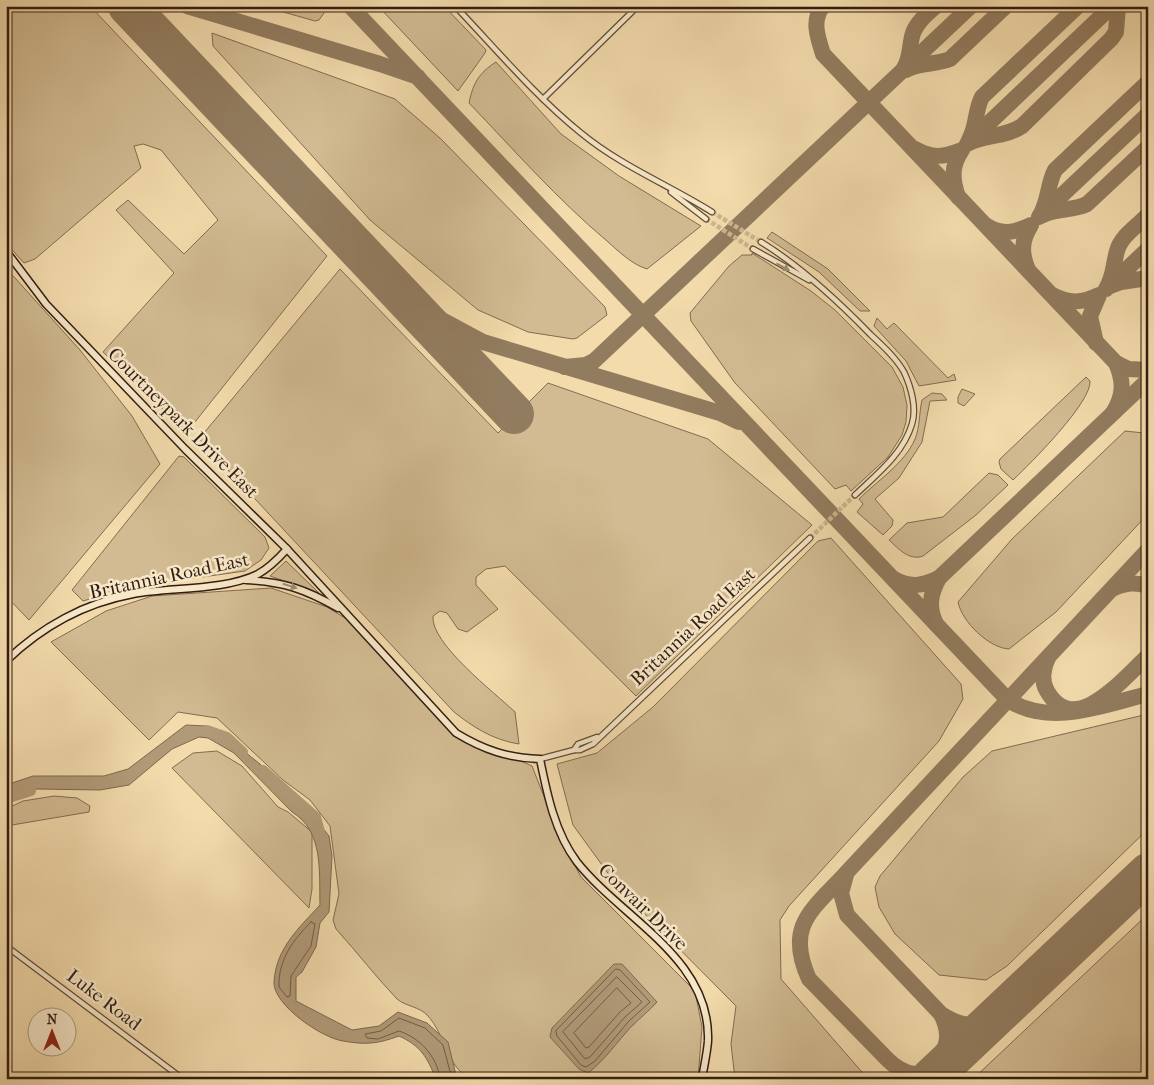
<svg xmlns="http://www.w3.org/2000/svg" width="1154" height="1085" viewBox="0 0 1154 1085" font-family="'IM FELL French Canon',serif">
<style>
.green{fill:#d2bb92;stroke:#826c52}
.water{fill:#b19a78;stroke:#7e684f}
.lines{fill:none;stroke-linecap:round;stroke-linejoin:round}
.shore{stroke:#725c45;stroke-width:1}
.river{stroke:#b19a78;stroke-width:10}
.taxiway{stroke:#927c5f;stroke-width:16}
.runway{stroke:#927c5f;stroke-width:40}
.street-tunnel{stroke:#ccb58d;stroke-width:4.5;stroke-dasharray:4.5 2;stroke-linecap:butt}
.street-casing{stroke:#624c38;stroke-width:7}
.secondary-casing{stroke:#321d12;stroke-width:9}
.street{stroke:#f7e8c9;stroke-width:4.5}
.secondary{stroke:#f7e8c9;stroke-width:6}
.oneway{fill:#9e8d77}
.labels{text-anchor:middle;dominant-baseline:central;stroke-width:5;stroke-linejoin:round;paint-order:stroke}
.street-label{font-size:19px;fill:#321d12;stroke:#f7e8c9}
</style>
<rect width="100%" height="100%" fill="#f3dbac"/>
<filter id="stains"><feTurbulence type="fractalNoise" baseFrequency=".004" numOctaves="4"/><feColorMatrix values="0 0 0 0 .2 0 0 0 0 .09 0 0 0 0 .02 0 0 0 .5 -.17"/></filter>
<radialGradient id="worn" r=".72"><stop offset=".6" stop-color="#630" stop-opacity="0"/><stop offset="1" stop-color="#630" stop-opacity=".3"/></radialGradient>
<g class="green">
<path d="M6 6H90L327 256 187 432 103 352 174 273 116 210 128 200 184 254 218 220 161 150 143 144 134 146 141 168 35 259 24 263 6 243Z"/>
<path d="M262 6H321L324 13 319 20 315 21Z"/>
<path d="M378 6H444L486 50 485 53 458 91Z"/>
<path d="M212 33 395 99 441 139 605 307 607 315 577 338 573 339 528 332 478 310 370 220 213 46Z"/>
<path d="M496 62 561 134 619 176 701 226 647 269C633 265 618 251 607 241 557 199 514 150 469 103 473 83 479 73 496 62Z"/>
<path d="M772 232 828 269 870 311H860L819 272 767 238Z"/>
<path d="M752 253 811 291 835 310 892 367 903 387 907 405 906 422 902 435 888 457 851 491 846 485 835 489 735 383 691 321 690 313 729 266 742 255H752Z"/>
<path d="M6 268 80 350 132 416 160 464 29 620 6 596Z"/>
<path d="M340 269 498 433 548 383 708 439 812 525 636 696 505 566 486 569 476 577V585L498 609 467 632 458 629 447 613 440 611 433 616C430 643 495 693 515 712L519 744C493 740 473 727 454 712L199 439Z"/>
<path d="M877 318 887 329 894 323 948 378 954 374 956 380 919 386 906 361 874 326Z"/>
<path d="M1086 377 1090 381C1092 402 1030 464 1013 480L1001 469 999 462 1000 459Z"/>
<path d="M962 389 975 394 964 406 958 403V397Z"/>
<path d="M932 393 942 394 947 400 930 401 922 442 899 478 875 499 893 520 892 526 883 535 857 512 863 504 859 499C877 481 905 463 915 439 920 427 919 413 922 400Z"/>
<path d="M1125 431 1144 433 1148 443V514L1056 612 1009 649C989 648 962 622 958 602L1012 539Z"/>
<path d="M179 456 184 457 265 537 269 548 261 560 245 571 131 587 83 601 72 590Z"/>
<path d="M989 473 998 475 1008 485 976 515 923 556C909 561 899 549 889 540L907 523 943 517Z"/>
<path d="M831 538 961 684 963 699 939 741 789 906 780 920 781 979 868 1079H735L731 1044 736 1006 618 887 573 825 557 764 597 753 653 707 818 541Z"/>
<path d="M286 561 319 593 270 576Z"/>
<path d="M271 588 327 607 358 626 454 731 532 766 562 842 581 877 695 991 702 1027 698 1079H473C446 1070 446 1034 427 1015 420 1007 405 1006 397 999 376 977 357 952 336 929L333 920 339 894 330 826 310 800 283 780 217 718 178 712 149 740 51 642 106 611 152 596Z"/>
<path d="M1148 714V829L1007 966 986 980 939 975 895 934 879 907 875 887 880 876 963 777 992 751Z"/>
<path d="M217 751 242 766 278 807 288 812 312 832V889L309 908 172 768 193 753Z"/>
<path d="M54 796 77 798 90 806 89 812 6 826V809L23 801Z"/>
<path d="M1148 914V1079H973Z"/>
</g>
<g class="water">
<path d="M186 725 206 726 236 745 260 764 286 794 310 812 329 836 332 856 329 912 320 923 316 947 302 972 296 977V1001L352 1030 379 1026 398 1012 427 1023 448 1042 457 1079H436C427 1057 421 1046 399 1036 377 1044 366 1045 343 1041 322 1038 273 1005 274 982 276 948 299 928 320 905 319 873 324 831 292 812L234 753 208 738 199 737 172 749 129 785 100 790 37 789 28 793 6 797V785L33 776H104L128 769Z"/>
<path d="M614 964H622L657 1002C649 1011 640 1018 631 1027 617 1042 605 1060 588 1073L579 1069 550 1037 552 1028Z"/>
</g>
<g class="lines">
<g class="shore">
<path d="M311 922 315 924 311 946 291 976 290 996 287 997 279 987C278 960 293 940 311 922Z"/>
<path d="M616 969 620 970 650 1002 629 1021 595 1061 586 1067 581 1065 557 1036 556 1031Z"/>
<path d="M617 977 642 1002 625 1017 590 1057 585 1059 563 1032Z"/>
<path d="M617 988 631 1003 620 1012 589 1047 586 1048 574 1033Z"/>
<path d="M440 1079C437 1056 420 1038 399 1031L378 1039 367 1038 365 1034 381 1031 399 1018 425 1028 443 1045 452 1079"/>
</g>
<g class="river">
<path d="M207 730 227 737 243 752"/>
<path d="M263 770 316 817 320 832"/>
<path d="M6 799 31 791"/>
</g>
<g class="taxiway">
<path d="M187 6 380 64 418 77"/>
<path d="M350 6 1008 700C1051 727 1103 705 1148 694"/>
<path d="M823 6C811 20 818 38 823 54L1116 363C1124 382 1124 395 1113 413"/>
<path d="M904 68C911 57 909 45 913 33 917 22 927 14 936 6"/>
<path d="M906 70C920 62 936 65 950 59L1006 6"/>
<path d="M969 140C977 126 975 110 982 97L1078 6"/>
<path d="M970 141 1112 6"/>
<path d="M967 144C985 134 1004 138 1022 126L1111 39 1116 32 1118 6"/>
<path d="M915 149C932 159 944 157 962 150 951 166 952 179 958 197"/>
<path d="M1043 213 1148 114"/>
<path d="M1043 215C1057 208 1073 211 1087 204L1148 147"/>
<path d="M1039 217C1049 202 1047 185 1055 170L1148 82"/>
<path d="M987 226C1002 236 1016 232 1031 225 1021 241 1021 253 1028 270"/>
<path d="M391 283 431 314 483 342 720 413 739 422"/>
<path d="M1110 285 1148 249"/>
<path d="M1110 286 1121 282 1148 278"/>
<path d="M1106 289C1114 276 1113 265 1117 251 1121 236 1137 226 1148 215"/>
<path d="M1052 295C1070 304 1082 303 1099 295L1090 316 1096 343"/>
<path d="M1116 363 1128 369 1148 370"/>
<path d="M565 367 586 365 594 361 971 6"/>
<path d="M894 579C910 588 923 586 939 578"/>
<path d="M1114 588C1126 583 1135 582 1148 586"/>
<path d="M936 624C928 607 930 594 939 578L1148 380"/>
<path d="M1048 658C1043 668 1041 681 1047 691 1075 740 1124 677 1148 656"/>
<path d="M846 875 841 893 847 915 941 1014C960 1026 972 1028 993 1019"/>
<path d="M943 1067C922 1079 905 1076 888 1060L809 979C784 924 814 909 848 871L1148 550"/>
<path d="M928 1071C945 1051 954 1040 941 1014"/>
</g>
<g class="runway">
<path d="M128 6 514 414"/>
<path d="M930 1079 1148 873"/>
</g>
<g class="street-tunnel">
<path d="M712 212 761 242"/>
<path d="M706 219 753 249"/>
<path d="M810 538 855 495"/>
</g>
<defs>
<g id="street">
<path d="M455 6C496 49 535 96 581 133 621 166 669 185 712 212"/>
<path d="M543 99 638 6"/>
<path d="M671 192 706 219"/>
<path d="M761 242C802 267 838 301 871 335 883 346 896 358 904 372 911 387 917 408 912 424 903 454 877 474 855 495"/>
<path d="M753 249 809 280"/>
<path d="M574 750 578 744 597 737"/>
<path d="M540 759 574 750H580L593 744 810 538"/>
<path d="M6 946 183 1079"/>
</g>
<g id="secondary">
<path d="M6 251 46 304 185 449 287 549 456 733C484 750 508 758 540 759 547 794 555 833 577 862 622 919 711 958 708 1041 707 1054 704 1066 702 1079"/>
<path d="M246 580C284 582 305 589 338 608"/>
<path d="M6 661C41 627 85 603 133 594 171 587 223 591 258 574 269 568 278 559 287 549"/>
</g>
</defs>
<use href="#street" class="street-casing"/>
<use href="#secondary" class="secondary-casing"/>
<use href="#street" class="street"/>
<use href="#secondary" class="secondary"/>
</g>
<defs><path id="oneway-solid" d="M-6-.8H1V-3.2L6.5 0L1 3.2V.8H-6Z" transform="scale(1.25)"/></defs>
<g class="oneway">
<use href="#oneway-solid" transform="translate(783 267) rotate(29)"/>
<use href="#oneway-solid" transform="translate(290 586) rotate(17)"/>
</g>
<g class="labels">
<g class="street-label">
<text transform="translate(183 423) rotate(45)">Courtneypark Drive East</text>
<text transform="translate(169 576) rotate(-12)">Britannia Road East</text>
<text transform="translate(693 627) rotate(-43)">Britannia Road East</text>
<text transform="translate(643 907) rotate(44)">Convair Drive</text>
<text transform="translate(104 1000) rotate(37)">Luke Road</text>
</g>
</g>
<rect width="1154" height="1085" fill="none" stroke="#f3dbac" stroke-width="25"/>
<rect x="8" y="8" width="1139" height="1070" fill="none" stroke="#321d12" stroke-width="2.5"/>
<rect x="12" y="12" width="1129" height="1060" fill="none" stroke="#321d12"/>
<g transform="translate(52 1032)"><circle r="24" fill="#f7e8c9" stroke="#a89780"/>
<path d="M0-4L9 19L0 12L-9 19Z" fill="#8f2418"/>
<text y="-8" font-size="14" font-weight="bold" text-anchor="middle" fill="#321d12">N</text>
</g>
<rect width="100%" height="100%" filter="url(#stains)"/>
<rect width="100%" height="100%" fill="url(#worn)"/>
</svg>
